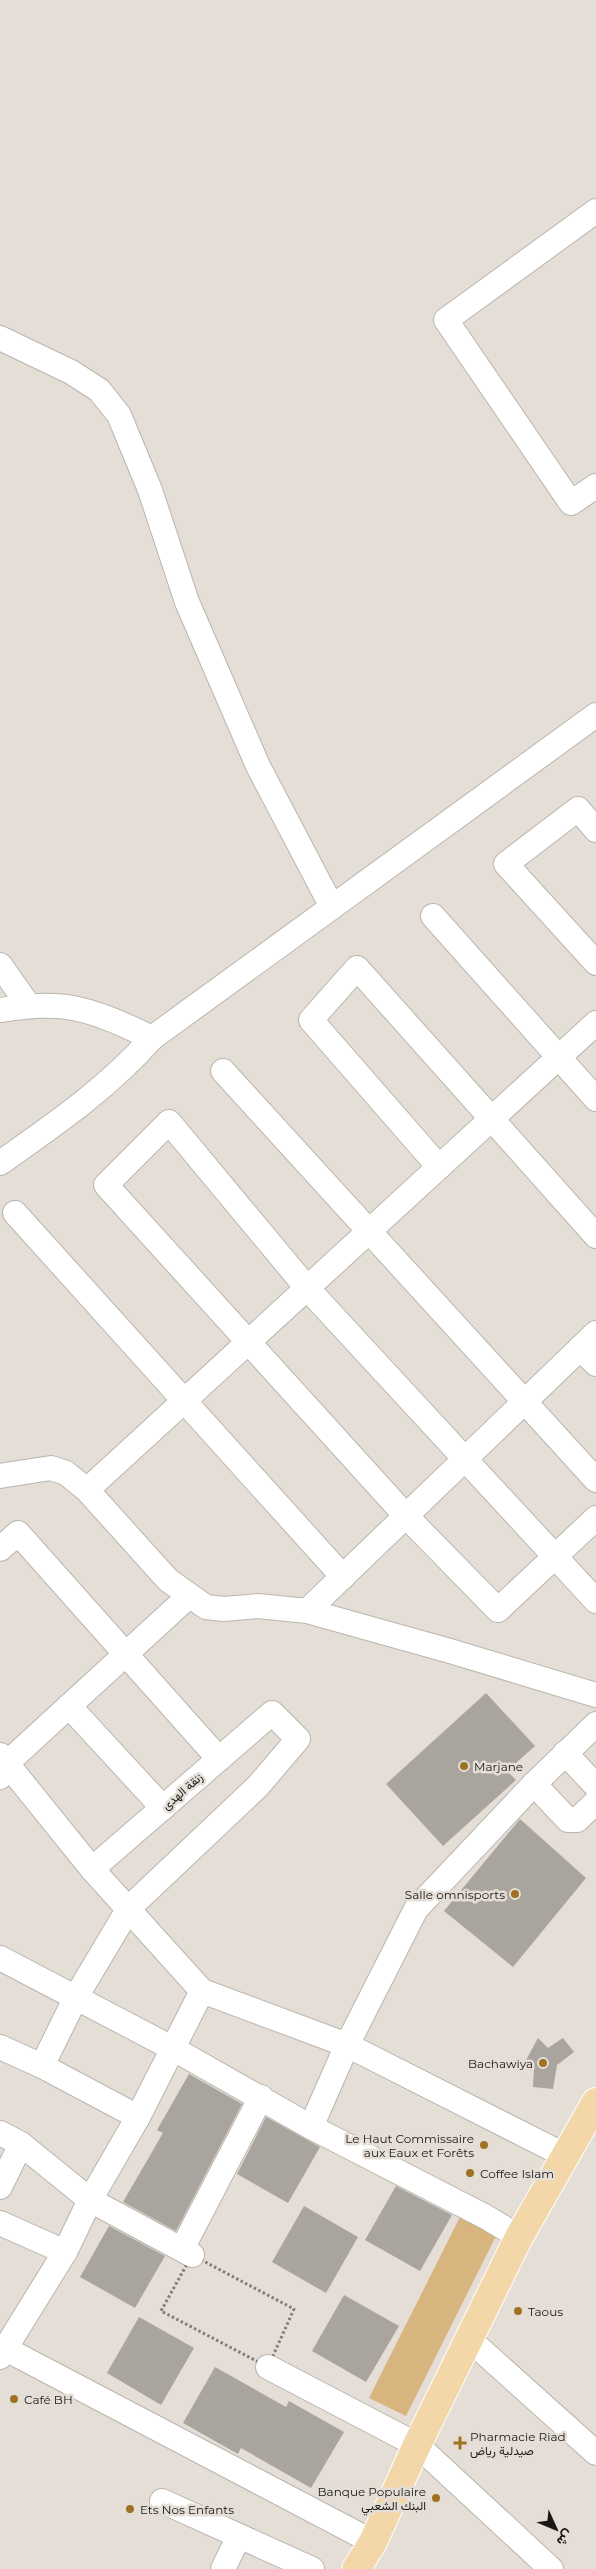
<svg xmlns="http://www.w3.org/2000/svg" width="596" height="2569" viewBox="0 0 596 2569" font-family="Montserrat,Vazirmatn,sans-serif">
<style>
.green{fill:#d8b57f}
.building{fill:#a9a49d}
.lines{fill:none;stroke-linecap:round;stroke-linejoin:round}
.minor-casing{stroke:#bab5ad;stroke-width:26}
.major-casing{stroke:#fff;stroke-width:30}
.path{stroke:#817d78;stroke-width:3;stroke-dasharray:2.5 2.5;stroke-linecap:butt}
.minor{stroke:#fff;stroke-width:24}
.major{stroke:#f4d7a8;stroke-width:28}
.poi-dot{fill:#9e7222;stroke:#e4ded7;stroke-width:2}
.labels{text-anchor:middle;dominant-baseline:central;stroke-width:5;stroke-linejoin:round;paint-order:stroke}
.poi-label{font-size:12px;fill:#1a1815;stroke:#e4ded7;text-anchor:start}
.street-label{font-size:12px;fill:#1a1815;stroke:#e4ded7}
</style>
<rect width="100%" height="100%" fill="#e4ded7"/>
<path class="green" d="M462 2213 498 2232 406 2416 369 2398Z"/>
<g class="building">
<path d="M486 1693 535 1746 507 1771 516 1780 443 1846 386 1784Z"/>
<path d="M520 1819 586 1878 513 1967 444 1911Z"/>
<path d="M538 2038 548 2048 563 2038 574 2052 557 2065 553 2089 533 2087 534 2068 525 2062Z"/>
<path d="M189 2074 242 2104 176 2231 123 2202 163 2133 157 2130Z"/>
<path d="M266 2117 320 2147 288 2203 237 2174Z"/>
<path d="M396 2186 452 2215 420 2271 365 2240Z"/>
<path d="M304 2206 358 2237 326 2293 272 2262Z"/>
<path d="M109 2226 165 2256 135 2308 80 2277Z"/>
<path d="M344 2295 399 2326 366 2382 312 2351Z"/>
<path d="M139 2317 194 2348 161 2405 107 2373Z"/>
<path d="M215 2367 286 2407 289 2401 344 2432 311 2488 241 2448 238 2454 183 2423Z"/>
</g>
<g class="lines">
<defs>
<g id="minor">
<path d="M596 211 446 320 571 503 596 486"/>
<path d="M0 338 71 372 99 390 119 415 150 490 187 602 258 766 332 907"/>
<path d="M596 830 578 809 506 864 596 963"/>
<path d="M433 916 596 1099"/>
<path d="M0 965 29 1006"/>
<path d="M0 1010C23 1007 50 1003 73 1008 100 1013 127 1026 152 1038"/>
<path d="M223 1071 596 1480"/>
<path d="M0 1163C54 1125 108 1088 152 1038L596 715"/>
<path d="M439 1167 311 1020 357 968 596 1236"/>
<path d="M15 1213 343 1577"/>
<path d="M580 1348 596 1364"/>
<path d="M0 1476 51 1468 66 1473 87 1490 168 1580 206 1607 224 1609 258 1606 307 1611 450 1651 596 1695"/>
<path d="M87 1490 596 1023"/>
<path d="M596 1518 498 1610 406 1516 106 1185 169 1122 307 1288 596 1601"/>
<path d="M0 1549 18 1533 219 1759"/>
<path d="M307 1611 596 1333"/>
<path d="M69 1706 163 1808"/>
<path d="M565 1753 596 1786"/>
<path d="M0 1755 92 1869 202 1991 347 2045 564 2155"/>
<path d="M0 1777 7 1763 189 1596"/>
<path d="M534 1784 568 1820H577L596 1802"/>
<path d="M0 1958 172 2048 311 2127 486 2217 519 2237"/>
<path d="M0 2047 42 2066 138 2117"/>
<path d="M42 2066 76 1997 129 1908 258 1786 298 1739 272 1713 92 1869"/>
<path d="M311 2127 347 2045 416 1909 534 1784 596 1724"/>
<path d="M0 2133 21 2144 90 2200 192 2255"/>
<path d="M0 2187 21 2144"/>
<path d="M0 2223 65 2252"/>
<path d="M182 2249 261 2097"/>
<path d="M470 2340 596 2453"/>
<path d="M0 2346 373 2542"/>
<path d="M0 2357 65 2252 90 2200 138 2117 202 1991"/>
<path d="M268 2367 417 2445 551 2569"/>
<path d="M162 2501 312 2569"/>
<path d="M223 2569 239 2536"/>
</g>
<path id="major" d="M356 2569 373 2542 417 2445 519 2237 596 2102"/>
</defs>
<use href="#minor" class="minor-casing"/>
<use href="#major" class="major-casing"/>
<path class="path" d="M192 2255 294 2309 268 2367 161 2311Z"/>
<use href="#minor" class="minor"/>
<use href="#major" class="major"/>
</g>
<g class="poi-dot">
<circle cx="464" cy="1766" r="5"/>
<circle cx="515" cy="1894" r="5"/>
<circle cx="543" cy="2063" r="5"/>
<circle cx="484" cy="2145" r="5"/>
<circle cx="470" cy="2173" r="5"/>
<circle cx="518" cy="2311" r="5"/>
<circle cx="14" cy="2399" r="5"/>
<path d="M457.5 2435.5h5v5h5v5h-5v5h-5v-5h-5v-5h5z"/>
<circle cx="436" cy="2498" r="5"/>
<circle cx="130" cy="2509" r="5"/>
</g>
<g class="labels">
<g class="poi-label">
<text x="474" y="1766">Marjane</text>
<text x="505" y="1894" text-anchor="end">Salle omnisports</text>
<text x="533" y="2063" text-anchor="end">Bachawiya</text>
<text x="474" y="2138" text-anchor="end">Le Haut Commissaire<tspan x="474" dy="14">aux Eaux et Forêts</tspan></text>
<text x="480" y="2173">Coffee Islam</text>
<text x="528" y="2311">Taous</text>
<text x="24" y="2399">Café BH</text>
<text x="470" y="2436">Pharmacie Riad<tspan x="470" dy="14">صيدلية رياض</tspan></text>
<text x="426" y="2491" text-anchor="end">Banque Populaire<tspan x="426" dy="14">البنك الشعبي</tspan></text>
<text x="140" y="2509">Ets Nos Enfants</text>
</g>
<g class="street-label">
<text transform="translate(182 1791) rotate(-41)">زنقة الهدى</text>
</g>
</g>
<g transform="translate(556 2529) rotate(134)" stroke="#e4ded7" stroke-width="4" paint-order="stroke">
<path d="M0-4L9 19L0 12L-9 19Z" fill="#1a1815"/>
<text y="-8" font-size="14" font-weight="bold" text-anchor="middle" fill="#1a1815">ش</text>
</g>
</svg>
